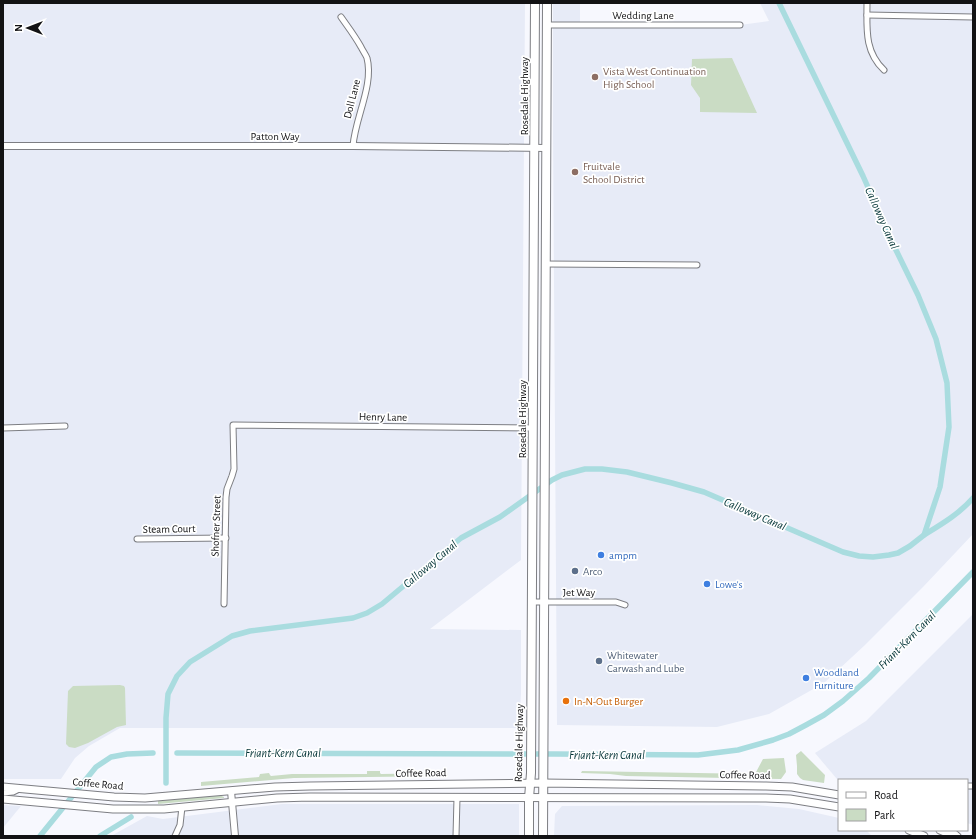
<svg xmlns="http://www.w3.org/2000/svg" width="976" height="839" viewBox="0 0 976 839" font-family="'Alegreya Sans',sans-serif">
<style>
.built{fill:#e7ebf7}
.green{fill:#cadcc4}
.lines{fill:none;stroke-linecap:round;stroke-linejoin:round}
.canal{stroke:#a9dcdf;stroke-width:5.5}
.minor-casing{stroke:#7d7e83;stroke-width:7}
.tertiary-casing{stroke:#7d7e83;stroke-width:8}
.secondary-casing{stroke:#7d7e83;stroke-width:9}
.primary-casing{stroke:#7d7e83;stroke-width:10}
.minor{stroke:#fff;stroke-width:5}
.tertiary{stroke:#fff;stroke-width:6}
.secondary{stroke:#fff;stroke-width:7}
.primary{stroke:#fff;stroke-width:8}
.education-dot{fill:#8d6e63;stroke:#fff;stroke-width:1.5}
.shop-dot{fill:#3f7fe0;stroke:#fff;stroke-width:1.5}
.service-dot{fill:#5c6f8a;stroke:#fff;stroke-width:1.5}
.food-dot{fill:#e8710a;stroke:#fff;stroke-width:1.5}
.labels{text-anchor:middle;dominant-baseline:central;stroke-width:3.5;stroke-linejoin:round;paint-order:stroke}
.street-label{font-size:11px;fill:#121214;stroke:#fff}
.education-label{font-size:11px;fill:#785e54;stroke:#fff;text-anchor:start}
.shop-label{font-size:11px;fill:#366cbe;stroke:#fff;text-anchor:start}
.service-label{font-size:11px;fill:#4e5e75;stroke:#fff;text-anchor:start}
.food-label{font-size:11px;fill:#c56008;stroke:#fff;text-anchor:start}
.water-label{font-size:12px;font-style:italic;fill:#003234;stroke:#fff}
</style>
<rect width="100%" height="100%" fill="#f7f8fe"/>
<g class="built">
<path d="M3 3H525L521 560 430 629 521 630V694L519 728H120L89 746 75 758 61 779H3Z"/>
<path d="M553 3H580V27L740 25 769 21 760 3H973V534L923 587 865 645 824 683 769 714 717 727 557 725 553 132Z"/>
<path d="M973 614V825L967 823V780H839L837 779 815 753 866 721Z"/>
<path d="M282 804H519V836H111L147 816 163 819Z"/>
<path d="M3 805 21 806 3 828Z"/>
<path d="M757 805 799 809 839 818V830H866L872 836H554L555 814 562 806Z"/>
</g>
<g class="green">
<path d="M732 58 757 113 700 112V98L691 85 692 59Z"/>
<path d="M120 685 124 686 125 688 126 725 117 727 88 743 75 748 69 747 66 744 68 691 73 686Z"/>
<path d="M801 751 825 775 824 783 803 780 800 778 797 774V766L796 755Z"/>
<path d="M784 758 786 772 781 779 626 776 610 774 581 773 582 771 755 774 763 759Z"/>
<path d="M367 771H380V773L381 774 443 773H445L448 775V776H445L294 778 201 786V782L259 777 260 774 269 773 270 775 271 776 292 774H367Z"/>
<path d="M219 795 224 797V798L158 804V801Z"/>
</g>
<g class="lines">
<g class="canal">
<path d="M924 535C942 524 959 514 973 498"/>
<path d="M177 753 554 754 698 755 738 750 773 740 789 734 806 725 824 715 843 701 869 678 973 572"/>
<path d="M166 783V718L168 694 177 676 190 662 232 636 250 631 353 618 367 613 382 604 461 538 500 517 552 480 562 475 585 469H602L627 472 672 483 704 492 843 552 859 556 873 557 889 555 898 553 910 546 924 535 940 487 949 427 947 383 936 339 918 295 895 248 863 176 779 3"/>
<path d="M40 836 96 767 111 757 127 754 153 753"/>
<path d="M100 836 131 817"/>
</g>
<defs>
<g id="minor">
<path d="M867 3C867 28 864 51 884 70"/>
<path d="M867 15 973 17"/>
<path d="M341 17C348 27 355 36 361 47 363 51 366 55 367 58 374 85 355 118 353 146"/>
<path d="M547 25H740"/>
<path d="M545 264 697 265"/>
<path d="M3 428 65 426"/>
<path d="M137 539 226 538"/>
<path d="M532 602H616L625 605"/>
<path d="M224 604 226 497 227 489 232 476 234 469 233 425 533 428"/>
<path d="M967 786H973"/>
<path d="M3 793 13 792 19 789"/>
<path d="M951 830 958 836"/>
<path d="M175 836 180 825 182 807"/>
<path d="M456 836 457 798"/>
</g>
<g id="tertiary">
<path d="M3 146H353L546 148"/>
<path d="M231 791 235 836"/>
</g>
<g id="secondary">
<path d="M3 787 114 797 145 798 275 787 310 786 543 783 766 786 792 787 839 795"/>
<path d="M3 799 113 809H164L277 798 310 797 766 798 790 799 839 807"/>
<path d="M909 830 924 836"/>
<path d="M940 830 954 836"/>
</g>
<g id="primary">
<path d="M529 836V798L531 773 535 3"/>
<path d="M543 836 547 3"/>
</g>
</defs>
<use href="#minor" class="minor-casing"/>
<use href="#tertiary" class="tertiary-casing"/>
<use href="#secondary" class="secondary-casing"/>
<use href="#primary" class="primary-casing"/>
<use href="#minor" class="minor"/>
<use href="#tertiary" class="tertiary"/>
<use href="#secondary" class="secondary"/>
<use href="#primary" class="primary"/>
</g>
<g class="education-dot">
<circle cx="595" cy="77" r="4"/>
<circle cx="575" cy="172" r="4"/>
</g>
<g class="shop-dot">
<circle cx="601" cy="555" r="4"/>
<circle cx="707" cy="584" r="4"/>
<circle cx="806" cy="678" r="4"/>
</g>
<g class="service-dot">
<circle cx="575" cy="571" r="4"/>
<circle cx="599" cy="661" r="4"/>
</g>
<circle class="food-dot" cx="566" cy="701" r="4"/>
<g class="labels">
<g class="street-label">
<text x="643" y="15">Wedding Lane</text>
<text transform="translate(524 96) rotate(-90)">Rosedale Highway</text>
<text transform="translate(352 99) rotate(-76)">Doll Lane</text>
<text x="275" y="136">Patton Way</text>
<text transform="translate(383 417) rotate(1)">Henry Lane</text>
<text transform="translate(522 419) rotate(-90)">Rosedale Highway</text>
<text transform="translate(216 526) rotate(-88)">Shofner Street</text>
<text transform="translate(169 529) rotate(-1)">Steam Court</text>
<text x="579" y="592">Jet Way</text>
<text transform="translate(519 743) rotate(-89)">Rosedale Highway</text>
<text transform="translate(421 773) rotate(-1)">Coffee Road</text>
<text transform="translate(745 775) rotate(1)">Coffee Road</text>
<text transform="translate(98 784) rotate(5)">Coffee Road</text>
</g>
<g class="education-label">
<text x="603" y="71">Vista West Continuation<tspan x="603" dy="13">High School</tspan></text>
<text x="583" y="166">Fruitvale<tspan x="583" dy="13">School District</tspan></text>
</g>
<g class="shop-label">
<text x="609" y="555">ampm</text>
<text x="715" y="584">Lowe's</text>
<text x="814" y="672">Woodland<tspan x="814" dy="13">Furniture</tspan></text>
</g>
<g class="service-label">
<text x="583" y="571">Arco</text>
<text x="607" y="655">Whitewater<tspan x="607" dy="13">Carwash and Lube</tspan></text>
</g>
<g class="food-label">
<text x="574" y="701">In-N-Out Burger</text>
</g>
<g class="water-label">
<text transform="translate(882 218) rotate(66)">Calloway Canal</text>
<text transform="translate(755 514) rotate(23)">Calloway Canal</text>
<text transform="translate(430 564) rotate(-40)">Calloway Canal</text>
<text transform="translate(907 640) rotate(-45)">Friant-Kern Canal</text>
<text x="283" y="753">Friant-Kern Canal</text>
<text x="607" y="755">Friant-Kern Canal</text>
</g>
</g>
<rect width="976" height="839" fill="none" stroke="#121214" stroke-width="8"/>
<rect x="838" y="779" width="130" height="52" fill="#ffffff" stroke="#a0a0a1"/>
<rect x="846" y="792" width="20" height="6" fill="#ffffff" stroke="#a0a0a1"/>
<text x="874" y="799" font-size="12" fill="#121214">Road</text>
<rect x="846" y="809" width="20" height="12" fill="#cadcc4" stroke="#a0a0a1"/>
<text x="874" y="819" font-size="12" fill="#121214">Park</text>
<g transform="translate(28 28) rotate(270)" stroke="#ffffff" stroke-width="3" paint-order="stroke">
<path d="M0-3L7 15L0 10L-7 15Z" fill="#121214"/>
<text y="-6" font-size="11" font-weight="bold" text-anchor="middle" fill="#121214">N</text>
</g>
</svg>
